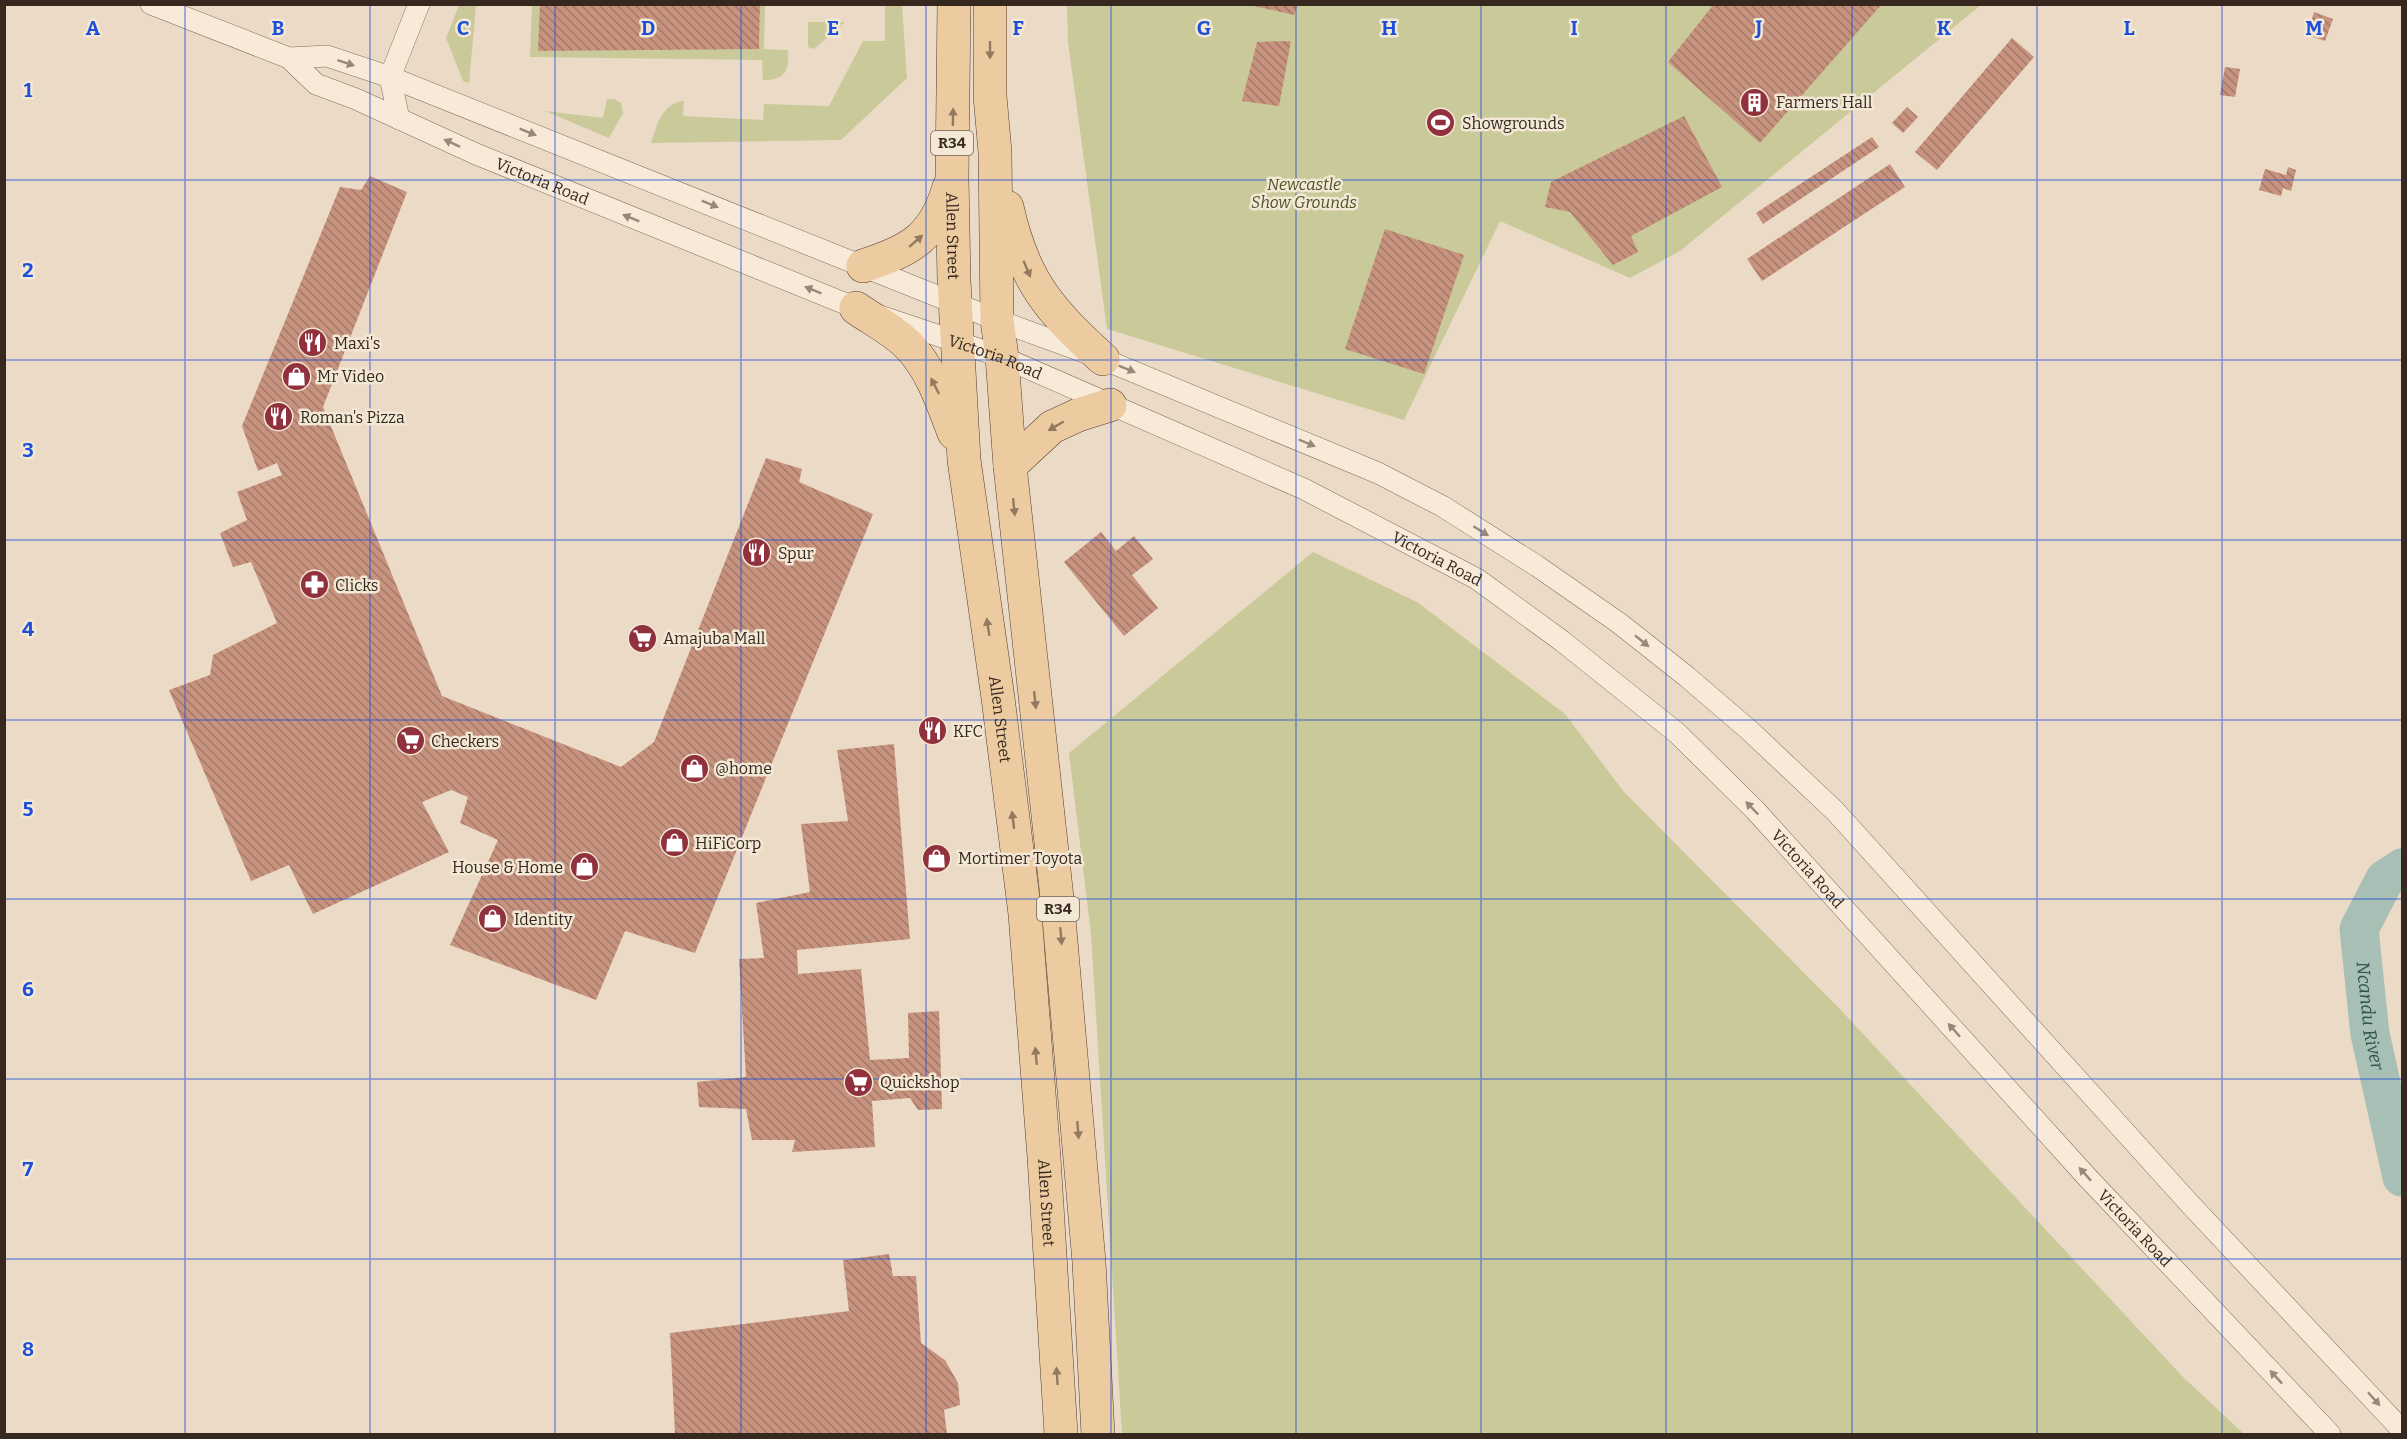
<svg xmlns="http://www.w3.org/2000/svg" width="2407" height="1439" viewBox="0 0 2407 1439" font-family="Bitter,serif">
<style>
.green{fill:#c9c99a}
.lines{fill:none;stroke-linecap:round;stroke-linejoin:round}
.river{stroke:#a7bfb5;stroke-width:39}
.building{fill:url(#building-back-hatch)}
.street-casing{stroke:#856d5d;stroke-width:22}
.primary-casing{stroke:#533d30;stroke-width:34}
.street{stroke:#f7ead8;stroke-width:21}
.primary{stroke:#eccba0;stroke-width:33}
.oneway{fill:#917a60}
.oneway2{fill:#96897c}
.grid{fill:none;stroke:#1d4ed8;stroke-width:1.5;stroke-opacity:0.55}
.labels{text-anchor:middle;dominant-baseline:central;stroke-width:5;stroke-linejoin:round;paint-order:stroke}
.shield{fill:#f3e7d5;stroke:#6f6156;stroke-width:1.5}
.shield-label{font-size:15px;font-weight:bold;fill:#36281f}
.poi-label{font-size:16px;fill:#36281f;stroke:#f3e7d5;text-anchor:start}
.street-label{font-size:16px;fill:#36281f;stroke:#f3e7d5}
.park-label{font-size:16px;font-style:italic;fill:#4c5227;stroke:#f3e7d5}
.water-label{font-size:18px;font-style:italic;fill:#30554e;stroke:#f3e7d5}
.grid-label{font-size:20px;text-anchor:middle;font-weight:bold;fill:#1d4ed8;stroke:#f3e7d5;stroke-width:5;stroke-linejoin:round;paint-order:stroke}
</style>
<defs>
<pattern id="building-back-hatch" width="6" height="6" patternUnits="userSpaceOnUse" patternTransform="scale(1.5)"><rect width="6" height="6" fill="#c7937e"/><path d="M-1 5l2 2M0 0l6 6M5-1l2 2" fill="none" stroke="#a27867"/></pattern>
</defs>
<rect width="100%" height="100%" fill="#ebdbc6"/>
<g class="green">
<path d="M765 4 764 49 788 50C789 70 786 80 763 80L762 60 530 57 532 5 759 49 760 5Z"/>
<path d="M459 5H476L469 83 463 81 446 38Z"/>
<path d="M885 5H902L907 78 841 140 651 143C657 125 662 103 684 101L683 116 763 120 764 104 829 106 863 41H885Z"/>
<path d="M1067 5H1981L1680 251 1630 278 1500 221 1404 420 1107 329 1068 42Z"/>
<path d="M808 22H845L814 49 808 47Z"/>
<path d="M607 99H614L621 103 623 113 609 138 545 111 603 118Z"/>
<path d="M1313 552 1417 602 1565 714 1624 792 1838 1007 2183 1377 2244 1434H1122L1091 934 1069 753Z"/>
</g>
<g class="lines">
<path class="river" id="s1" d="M2402 868 2385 879 2359 929 2370 1034 2402 1177"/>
</g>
<g class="building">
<path d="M540 4H760L759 49 538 51Z"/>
<path d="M1245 4H1298L1294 15Z"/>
<path d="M1714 4H1882L1760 143 1668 62Z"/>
<path d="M2314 12 2333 19 2325 41 2307 35Z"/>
<path d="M2012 38 2034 57 1937 170 1915 152Z"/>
<path d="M1291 41 1279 106 1242 101 1257 42Z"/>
<path d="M2225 67 2240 69 2235 97 2220 95Z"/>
<path d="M1907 107 1918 117 1903 133 1892 123Z"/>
<path d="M1684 116 1722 187 1631 236 1638 252 1613 265 1570 212 1545 207 1551 182Z"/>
<path d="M1872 137 1879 147 1763 224 1756 213Z"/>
<path d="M1890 164 1905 187 1762 281 1747 259Z"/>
<path d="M2288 167 2296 170 2291 191 2283 188 2281 196 2259 190 2265 169 2286 175Z"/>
<path d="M370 176 407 192 323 407 442 696 621 767 654 742 766 458 802 469 799 482 873 514 695 953 625 931 596 1000 450 945 498 840 460 823 468 797 451 790 422 802 449 852 313 914 289 865 251 881 169 690 210 675 213 655 277 623 251 562 233 567 220 533 247 520 237 492 282 475 277 463 258 471 242 426 340 187 361 190Z"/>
<path d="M1385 229 1464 255 1424 374 1345 349Z"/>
<path d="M1101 532 1116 551 1134 536 1153 559 1132 575 1158 608 1124 636 1064 562Z"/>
<path d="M894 744 910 939 797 950 798 974 861 969 870 1060 909 1058 908 1013 939 1011 942 1109 918 1110 910 1098 872 1101 875 1147 792 1152 795 1140H752L746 1109 699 1107 697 1082 746 1077 739 959 764 958 756 903 810 892 801 824 848 821 837 750Z"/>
<path d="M889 1254 893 1276H916L921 1343 945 1360 958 1383 960 1405 944 1410 947 1434H675L670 1333 849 1311 843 1260Z"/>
</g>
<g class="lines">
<defs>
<g id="street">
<path id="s2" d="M151 4 289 58 316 84 356 99 476 154 856 308 1002 357 1304 489 1477 579 1562 641 1677 733 1755 810 2087 1177 2330 1434"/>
<path d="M289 58 327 56 390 77 997 320 1103 359 1378 473 1442 506 1537 566 1619 623 1686 676 1749 730 1835 811 2189 1203 2402 1430"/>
<path d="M390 77 419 4"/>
<path d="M390 77 399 119"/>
</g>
<g id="primary">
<path id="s3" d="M954 4 952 177 954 281 964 460 998 698 1025 914 1044 1157 1061 1434"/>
<path d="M990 4V96L995 152 997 320 1002 357 1010 466 1058 907 1089 1262 1098 1434"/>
<path d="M1007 207C1023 280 1049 310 1103 359"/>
<path d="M863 266C911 250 934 238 949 187"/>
<path d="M856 308C873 320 895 331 909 346 932 370 942 402 954 433"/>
<path d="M1010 466 1052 427 1078 415 1110 405"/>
</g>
</defs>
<use href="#street" class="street-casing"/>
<use href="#primary" class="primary-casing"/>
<use href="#street" class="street"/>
<use href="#primary" class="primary"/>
</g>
<defs><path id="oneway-solid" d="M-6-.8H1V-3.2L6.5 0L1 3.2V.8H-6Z" transform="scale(1.5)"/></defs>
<g class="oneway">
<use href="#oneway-solid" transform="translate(990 50) rotate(90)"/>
<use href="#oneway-solid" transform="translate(953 117) rotate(-89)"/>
<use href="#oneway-solid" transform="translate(916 241) rotate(-41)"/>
<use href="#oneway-solid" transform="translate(1027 269) rotate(67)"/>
<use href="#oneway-solid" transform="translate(935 386) rotate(-117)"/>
<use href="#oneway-solid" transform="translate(1056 426) rotate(150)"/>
<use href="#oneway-solid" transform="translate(1014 507) rotate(84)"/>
<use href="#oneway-solid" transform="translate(988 627) rotate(-99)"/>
<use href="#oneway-solid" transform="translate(1035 700) rotate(84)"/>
<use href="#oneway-solid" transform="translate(1013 820) rotate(-97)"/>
<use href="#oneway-solid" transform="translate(1061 936) rotate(85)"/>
<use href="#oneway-solid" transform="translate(1036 1056) rotate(-95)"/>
<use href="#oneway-solid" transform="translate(1078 1130) rotate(85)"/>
<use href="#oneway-solid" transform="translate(1057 1376) rotate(-94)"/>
</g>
<g class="oneway2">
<use href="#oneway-solid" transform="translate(346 63) rotate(18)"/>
<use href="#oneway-solid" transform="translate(528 132) rotate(22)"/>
<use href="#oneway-solid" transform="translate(452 143) rotate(-155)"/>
<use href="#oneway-solid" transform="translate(710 204) rotate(22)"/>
<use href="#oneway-solid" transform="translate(631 218) rotate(-158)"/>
<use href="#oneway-solid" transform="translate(813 290) rotate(-158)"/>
<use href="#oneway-solid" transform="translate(1127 369) rotate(22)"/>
<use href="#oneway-solid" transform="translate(1307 443) rotate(23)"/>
<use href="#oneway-solid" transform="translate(1481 531) rotate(32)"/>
<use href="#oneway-solid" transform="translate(1642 641) rotate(39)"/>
<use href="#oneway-solid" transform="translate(1752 808) rotate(-134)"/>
<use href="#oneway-solid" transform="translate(1954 1030) rotate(-132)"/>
<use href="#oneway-solid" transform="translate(2085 1174) rotate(-132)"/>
<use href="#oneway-solid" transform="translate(2276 1377) rotate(-133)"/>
<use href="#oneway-solid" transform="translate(2374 1399) rotate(48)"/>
</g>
<path class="grid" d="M185 4V1434M370 4V1434M555 4V1434M741 4V1434M926 4V1434M1111 4V1434M1296 4V1434M1481 4V1434M1666 4V1434M1852 4V1434M2037 4V1434M2222 4V1434M4 180H2402M4 360H2402M4 540H2402M4 720H2402M4 899H2402M4 1079H2402M4 1259H2402"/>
<defs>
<symbol id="building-disc" viewBox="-11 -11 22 22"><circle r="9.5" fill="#90313d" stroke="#f3e7d5"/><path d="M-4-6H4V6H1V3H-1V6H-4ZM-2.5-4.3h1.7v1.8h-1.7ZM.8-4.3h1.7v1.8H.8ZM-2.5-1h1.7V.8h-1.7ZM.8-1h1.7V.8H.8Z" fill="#fff"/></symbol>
<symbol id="stadium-disc" viewBox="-11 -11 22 22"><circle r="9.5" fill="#90313d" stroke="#f3e7d5"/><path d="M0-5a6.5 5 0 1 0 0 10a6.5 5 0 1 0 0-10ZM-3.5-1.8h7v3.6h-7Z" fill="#fff"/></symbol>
<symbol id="restaurant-disc" viewBox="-11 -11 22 22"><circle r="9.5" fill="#90313d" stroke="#f3e7d5"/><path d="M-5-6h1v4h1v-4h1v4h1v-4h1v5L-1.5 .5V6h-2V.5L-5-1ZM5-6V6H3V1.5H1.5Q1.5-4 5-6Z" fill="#fff"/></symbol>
<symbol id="shop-disc" viewBox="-11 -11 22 22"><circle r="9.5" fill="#90313d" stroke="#f3e7d5"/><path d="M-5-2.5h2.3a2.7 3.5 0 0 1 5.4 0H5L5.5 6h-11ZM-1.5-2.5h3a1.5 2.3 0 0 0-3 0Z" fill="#fff"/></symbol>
<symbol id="pharmacy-disc" viewBox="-11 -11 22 22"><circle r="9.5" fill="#90313d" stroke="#f3e7d5"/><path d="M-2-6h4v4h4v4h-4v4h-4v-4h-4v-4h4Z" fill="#fff"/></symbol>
<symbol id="supermarket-disc" viewBox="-11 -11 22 22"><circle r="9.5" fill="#90313d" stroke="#f3e7d5"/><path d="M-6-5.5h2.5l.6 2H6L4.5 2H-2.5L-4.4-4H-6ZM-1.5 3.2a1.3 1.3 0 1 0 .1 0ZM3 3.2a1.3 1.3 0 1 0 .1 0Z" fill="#fff"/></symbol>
</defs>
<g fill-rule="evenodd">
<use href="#building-disc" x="1738" y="86" width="33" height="33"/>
<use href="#stadium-disc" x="1424" y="106" width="33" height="33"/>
<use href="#restaurant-disc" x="296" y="326" width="33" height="33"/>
<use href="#shop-disc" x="280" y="360" width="33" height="33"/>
<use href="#restaurant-disc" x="262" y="400" width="33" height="33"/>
<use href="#restaurant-disc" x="740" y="536" width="33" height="33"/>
<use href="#pharmacy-disc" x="298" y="568" width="33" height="33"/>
<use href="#supermarket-disc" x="626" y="622" width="33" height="33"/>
<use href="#restaurant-disc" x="916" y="714" width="33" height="33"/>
<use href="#supermarket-disc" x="394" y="724" width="33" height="33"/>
<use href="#shop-disc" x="678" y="752" width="33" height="33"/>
<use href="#shop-disc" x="658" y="826" width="33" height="33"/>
<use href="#shop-disc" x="920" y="842" width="33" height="33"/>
<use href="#shop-disc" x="568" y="850" width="33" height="33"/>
<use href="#shop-disc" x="476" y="902" width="33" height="33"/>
<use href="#supermarket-disc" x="842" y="1066" width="33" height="33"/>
</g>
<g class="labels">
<g class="shield">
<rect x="931" y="131" width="42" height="24" rx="4.5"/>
<rect x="1037" y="897" width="42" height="24" rx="4.5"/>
</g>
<g class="shield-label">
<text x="952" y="143">R34</text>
<text x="1058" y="909">R34</text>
</g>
<g class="poi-label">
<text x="1776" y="102">Farmers Hall</text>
<text x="1462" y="123">Showgrounds</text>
<text x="334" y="343">Maxi's</text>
<text x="317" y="376">Mr Video</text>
<text x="300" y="417">Roman's Pizza</text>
<text x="778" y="553">Spur</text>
<text x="335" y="585">Clicks</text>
<text x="663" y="638">Amajuba Mall</text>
<text x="953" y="731">KFC</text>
<text x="431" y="741">Checkers</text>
<text x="715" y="768">@home</text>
<text x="695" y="843">HiFiCorp</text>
<text x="958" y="858">Mortimer Toyota</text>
<text x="563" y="867" text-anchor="end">House &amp; Home</text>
<text x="514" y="919">Identity</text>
<text x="880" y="1082">Quickshop</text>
</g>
<g class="street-label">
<text stroke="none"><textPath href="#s2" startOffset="432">Victoria Road</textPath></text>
<text stroke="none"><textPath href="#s3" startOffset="232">Allen Street</textPath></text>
<text stroke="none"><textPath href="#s2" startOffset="918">Victoria Road</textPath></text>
<text stroke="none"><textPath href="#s2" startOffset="1404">Victoria Road</textPath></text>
<text stroke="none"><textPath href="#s3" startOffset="718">Allen Street</textPath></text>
<text stroke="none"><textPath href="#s2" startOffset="1890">Victoria Road</textPath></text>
<text stroke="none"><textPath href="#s3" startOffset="1204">Allen Street</textPath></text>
<text stroke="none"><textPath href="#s2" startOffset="2376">Victoria Road</textPath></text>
</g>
<g class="park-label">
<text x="1304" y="184">Newcastle<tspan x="1304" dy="18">Show Grounds</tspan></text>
</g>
<g class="water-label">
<text stroke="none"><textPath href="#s1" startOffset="164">Ncandu River</textPath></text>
</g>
</g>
<g class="grid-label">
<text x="93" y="35">A</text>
<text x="278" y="35">B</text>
<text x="463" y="35">C</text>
<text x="648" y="35">D</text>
<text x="833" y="35">E</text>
<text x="1018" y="35">F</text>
<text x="1204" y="35">G</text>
<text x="1389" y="35">H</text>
<text x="1574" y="35">I</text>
<text x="1759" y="35">J</text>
<text x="1944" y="35">K</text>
<text x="2129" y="35">L</text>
<text x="2314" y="35">M</text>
<text x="28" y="97">1</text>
<text x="28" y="277">2</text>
<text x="28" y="457">3</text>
<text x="28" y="636">4</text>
<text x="28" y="816">5</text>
<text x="28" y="996">6</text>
<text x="28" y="1176">7</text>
<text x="28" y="1356">8</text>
</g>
<rect width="2407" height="1439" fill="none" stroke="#36281f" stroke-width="12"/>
</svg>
